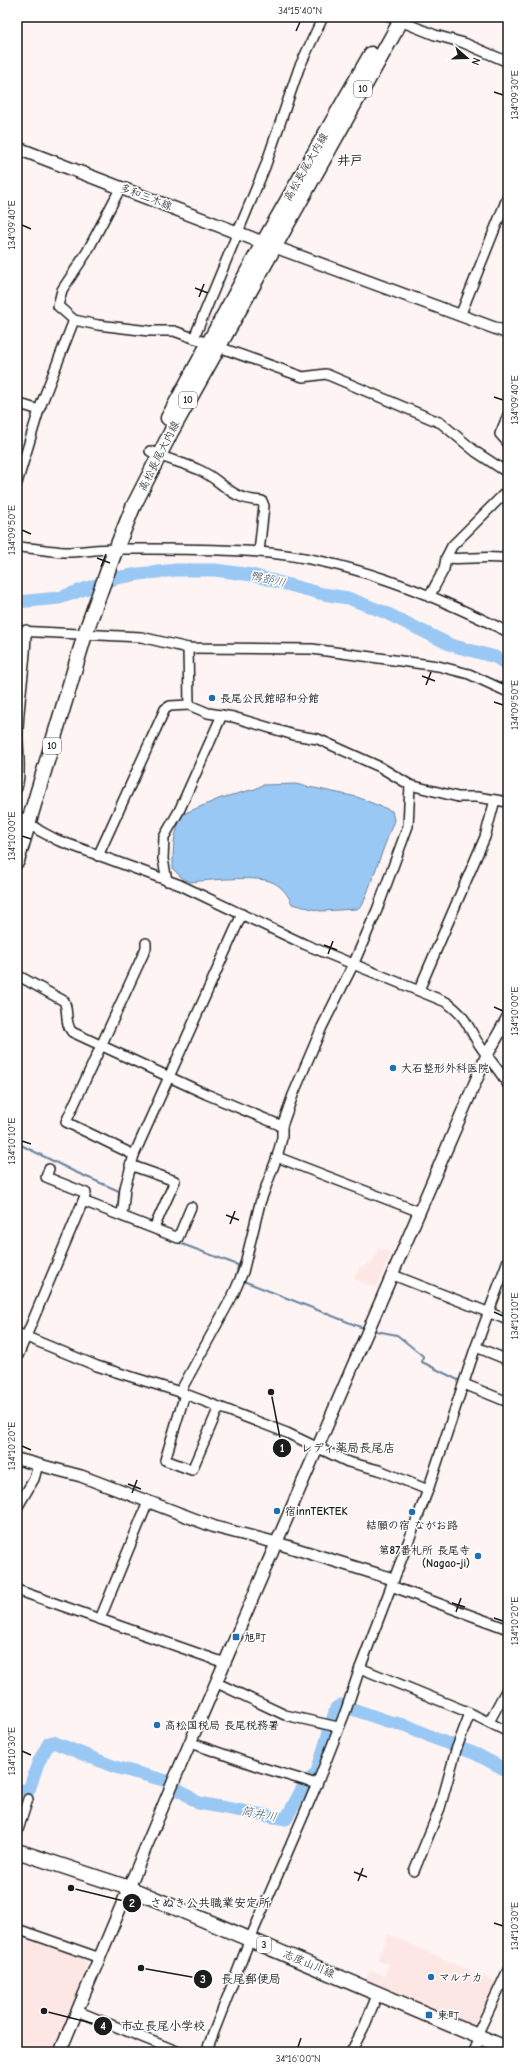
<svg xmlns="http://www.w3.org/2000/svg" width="525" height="2069" viewBox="0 0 525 2069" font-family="'Comic Neue','Klee One',sans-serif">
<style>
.built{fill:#fde7e5}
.water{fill:#99c8f4;stroke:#67839e}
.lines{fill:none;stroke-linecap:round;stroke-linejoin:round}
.stream{stroke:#67839e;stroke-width:2}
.river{stroke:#99c8f4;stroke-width:13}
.minor-casing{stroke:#1c1c1c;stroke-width:12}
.tertiary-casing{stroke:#1c1c1c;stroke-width:14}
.secondary-casing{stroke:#1c1c1c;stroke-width:15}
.primary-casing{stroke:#1c1c1c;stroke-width:17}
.minor{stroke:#fff;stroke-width:9}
.tertiary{stroke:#fff;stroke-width:11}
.secondary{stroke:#fff;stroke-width:12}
.primary{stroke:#fff;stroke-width:14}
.ticks{fill:none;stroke:#1c1c1c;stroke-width:1.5}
.poi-dot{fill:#1f6fb2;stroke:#fff;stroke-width:1.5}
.labels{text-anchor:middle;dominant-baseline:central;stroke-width:3;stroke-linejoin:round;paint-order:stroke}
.shield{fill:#fff;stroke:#606060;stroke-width:1}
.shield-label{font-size:10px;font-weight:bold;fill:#1c1c1c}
.street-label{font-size:11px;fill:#1c1c1c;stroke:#fff}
.poi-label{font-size:11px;font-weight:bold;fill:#1c1c1c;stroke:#fff;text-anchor:start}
.water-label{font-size:12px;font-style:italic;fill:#485868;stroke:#fff}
.quarter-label{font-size:13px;font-weight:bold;fill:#1c1c1c;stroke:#fff}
.leader{fill:none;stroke:#1c1c1c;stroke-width:1.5}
.callout-dot{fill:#1c1c1c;stroke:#fff;stroke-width:1.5}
.mark-label{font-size:12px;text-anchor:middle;font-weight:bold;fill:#fff}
.callout-label{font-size:12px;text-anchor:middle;font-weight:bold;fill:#1c1c1c;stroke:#fff;stroke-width:3;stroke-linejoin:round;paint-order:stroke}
.neatline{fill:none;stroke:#1c1c1c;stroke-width:1.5}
.ticks-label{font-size:10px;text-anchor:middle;fill:#1c1c1c}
</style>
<rect width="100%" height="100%" fill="#fef4f3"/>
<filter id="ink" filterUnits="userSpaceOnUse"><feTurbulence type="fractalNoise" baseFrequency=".025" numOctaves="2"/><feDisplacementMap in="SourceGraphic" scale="8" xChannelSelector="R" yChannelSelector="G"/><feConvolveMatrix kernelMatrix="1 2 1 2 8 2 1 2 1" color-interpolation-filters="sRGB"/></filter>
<g filter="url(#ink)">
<g class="built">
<path d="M378 1248 391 1253 376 1288 354 1279 360 1266 365 1268 367 1263 371 1265Z"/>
<path d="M17 1933 82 1957 86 1963 88 1970 54 2052H17Z"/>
<path d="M389 1935 498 1983 476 2027 473 2029 365 1982 370 1971 384 1976 389 1965 377 1960Z"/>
</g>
<path class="water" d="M295 784 357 797 392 811 394 820 363 904 357 909 321 911 292 904C288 894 280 884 269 881 253 876 209 880 190 882L181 877 173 869C173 847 173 834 183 814L221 798 255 789 263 785Z"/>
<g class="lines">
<g class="stream">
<path d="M17 1143 73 1171 119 1191 118 1208"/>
<path d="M118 1220 238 1265 236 1278"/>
<path d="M246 1282 363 1328"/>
<path d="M376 1331 397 1335 423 1356 422 1362 458 1380"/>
<path d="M490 1399 508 1407"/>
</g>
<g class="river">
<path d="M17 602 59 598 116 578 139 574 176 570H215L252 575 323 594 348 598 384 612 451 645 495 657 508 665"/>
<path d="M17 1790H29L38 1763 49 1743 53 1742 115 1767 167 1781 198 1803 286 1819 302 1789 317 1772 336 1708 341 1705 387 1721 408 1726 436 1739 476 1754 508 1771"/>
</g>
<defs>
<g id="minor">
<path d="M390 17 435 35 464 43 508 62"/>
<path d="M121 187 87 252 62 290 58 306 74 320 98 325 149 331H174L303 377 326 374 441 423 476 452 508 473"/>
<path d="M460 316 508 196"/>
<path d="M194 338 265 167 299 68 323 17"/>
<path d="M17 403 39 410"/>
<path d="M508 415 500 434 508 443"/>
<path d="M150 451C165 459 181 462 197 469 224 480 227 499 262 501L264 506 259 552"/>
<path d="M17 483 39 410 74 320"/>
<path d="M17 547C33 548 49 551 65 552 81 552 98 549 114 549 162 549 211 548 259 552 347 559 430 593 508 632"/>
<path d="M446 558C467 560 487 555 508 559"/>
<path d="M429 597 444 569 446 558 452 546 508 490"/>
<path d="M17 631 141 637 188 648 312 649 438 666 469 674 508 692"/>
<path d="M188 648 189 705 208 713 233 717 294 735 318 739 380 767 410 785 458 797H477L508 802"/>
<path d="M17 788C22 769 17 749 18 729 19 696 26 664 26 630"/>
<path d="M17 815 40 831 57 840 180 885 304 944 446 1002C470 1019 467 1029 483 1050 491 1062 501 1072 508 1085"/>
<path d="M98 856 165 709 170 706 189 705"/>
<path d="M167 881 163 859 164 837 179 811 222 715"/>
<path d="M17 975 64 1001C69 1011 64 1023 72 1032L206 1094 282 1126"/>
<path d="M419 990 485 837 495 800"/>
<path d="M134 1155 66 1122 146 948V943"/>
<path d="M277 1157 420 1212"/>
<path d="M130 1165 175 1181 154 1228"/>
<path d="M49 1169 46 1177 86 1193 83 1201"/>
<path d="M120 1215 123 1209 125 1188 134 1155 242 914"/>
<path d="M393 1275 508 1320"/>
<path d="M17 1333 97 1366 180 1392 287 1433 348 1462 379 1470 428 1490"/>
<path d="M476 1347 508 1360"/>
<path d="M17 1358 83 1201 178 1238 191 1207"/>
<path d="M464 1384 508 1402"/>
<path d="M180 1392 234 1293 243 1272 260 1203 277 1157 282 1138V1126L293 1095 322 1027 353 965 377 910 408 826 410 785"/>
<path d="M185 1394 165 1460 192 1470 219 1407"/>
<path d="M17 1508 34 1479 38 1465"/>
<path d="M391 1586 508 1629"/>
<path d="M17 1590 225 1663"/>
<path d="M100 1619 148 1502"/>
<path d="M360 1668 470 1713 508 1732"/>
<path d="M217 1683 285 1715 338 1727"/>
<path d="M489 1722 508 1687"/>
<path d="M191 1743 260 1767 317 1784"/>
<path d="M17 1833 28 1799"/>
<path d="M414 1871 440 1808 456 1750 470 1713"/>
<path d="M17 1929 100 1958"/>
<path d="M77 2011 179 2052"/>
<path d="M477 2035 508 1970"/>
<path d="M206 2052 250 1939 317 1784 346 1710 360 1668 428 1490 475 1349 508 1260"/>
<path d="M351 2052 365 2025 378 1993"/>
<path d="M474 2052 480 2037"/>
</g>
<g id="tertiary">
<path d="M275 247 508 333"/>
<path d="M17 1459 81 1476 215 1527 277 1543 393 1579"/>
<path d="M60 2052 174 1780 487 1055 508 1017"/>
</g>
<path id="secondary" d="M17 148 272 246"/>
<g id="primary">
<path d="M168 418 263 243 371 54"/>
<path d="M17 861 86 631 112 559 133 507 171 432 403 17"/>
<path d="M17 1851 129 1888 508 2049"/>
</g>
</defs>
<use href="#minor" class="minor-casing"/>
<use href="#tertiary" class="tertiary-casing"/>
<use href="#secondary" class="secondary-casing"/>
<use href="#primary" class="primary-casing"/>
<use href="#minor" class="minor"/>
<use href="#tertiary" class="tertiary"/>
<use href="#secondary" class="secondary"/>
<use href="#primary" class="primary"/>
</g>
</g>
<path class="ticks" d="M296 31 300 22M494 92 503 95M22 225 31 229M195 288 208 293M199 297 204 284M494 397 503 400M22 530 31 534M97 558 110 563M101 567 106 554M422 676 435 681M426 685 431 672M494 702 503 705M22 836 31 839M324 945 337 950M328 954 333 941M494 1007 503 1011M22 1141 31 1144M226 1215 239 1220M230 1224 235 1211M494 1312 503 1316M22 1446 31 1450M128 1484 141 1489M132 1493 137 1480M452 1603 465 1607M456 1612 461 1598M494 1618 503 1621M22 1751 31 1755M354 1872 367 1877M358 1881 363 1868M494 1923 503 1926M298 2047 301 2038"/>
<g class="poi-dot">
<circle cx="212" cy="698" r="4"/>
<circle cx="393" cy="1068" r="4"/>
<circle cx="277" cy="1511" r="4"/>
<circle cx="412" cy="1512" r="4"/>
<circle cx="478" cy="1556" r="4"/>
<rect x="232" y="1633" width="8" height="8" rx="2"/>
<circle cx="157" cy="1725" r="4"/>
<circle cx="431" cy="1977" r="4"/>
<rect x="425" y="2011" width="8" height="8" rx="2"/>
</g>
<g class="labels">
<g class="shield">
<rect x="354" y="81" width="18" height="16" rx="3"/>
<rect x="179" y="392" width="18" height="16" rx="3"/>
<rect x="43" y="738" width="18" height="16" rx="3"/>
<rect x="257" y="1937" width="14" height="16" rx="3"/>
</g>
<g class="shield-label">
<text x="363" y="89">10</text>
<text x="188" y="400">10</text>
<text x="52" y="746">10</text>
<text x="264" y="1945">3</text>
</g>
<g class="street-label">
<text transform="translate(306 167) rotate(-60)">高松長尾大内線</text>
<text transform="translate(146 197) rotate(21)">多和三木線</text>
<text transform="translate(159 456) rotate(-63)">高松長尾大内線</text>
<text transform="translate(309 1964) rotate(23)">志度山川線</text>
</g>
<g class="poi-label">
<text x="220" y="698">長尾公民館昭和分館</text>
<text x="401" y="1068">大石整形外科医院</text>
<text x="285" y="1511">宿innTEKTEK</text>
<text x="412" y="1525" text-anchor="middle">結願の宿 ながお路</text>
<text x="470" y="1550" text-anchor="end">第87番札所 長尾寺<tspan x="470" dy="13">(Nagao-ji)</tspan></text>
<text x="244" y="1637">旭町</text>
<text x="165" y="1725">高松国税局 長尾税務署</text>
<text x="439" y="1977">マルナカ</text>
<text x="437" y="2015">東町</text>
</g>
<g class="water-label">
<text transform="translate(268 579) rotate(13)">鴨部川</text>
<text transform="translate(259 1814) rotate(11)">筒井川</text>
</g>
<g class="quarter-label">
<text x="350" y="160">井戸</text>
</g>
</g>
<path class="leader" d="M271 1392L282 1448M71 1888L132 1903M141 1968L203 1979M44 2011L103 2026"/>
<g class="callout-dot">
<circle cx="271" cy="1392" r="4"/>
<circle cx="71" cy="1888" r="4"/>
<circle cx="141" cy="1968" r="4"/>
<circle cx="44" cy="2011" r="4"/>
<circle cx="282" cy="1448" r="10"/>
<circle cx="132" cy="1903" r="10"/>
<circle cx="203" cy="1979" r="10"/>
<circle cx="103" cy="2026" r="10"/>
</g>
<g class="mark-label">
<text x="282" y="1452">1</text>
<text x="132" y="1907">2</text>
<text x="203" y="1983">3</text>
<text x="103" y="2030">4</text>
</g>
<g class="callout-label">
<text x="348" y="1452">レディ薬局長尾店</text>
<text x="210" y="1907">さぬき公共職業安定所</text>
<text x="251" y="1983">長尾郵便局</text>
<text x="163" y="2030">市立長尾小学校</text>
</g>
<rect width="525" height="2069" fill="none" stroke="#fff" stroke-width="44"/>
<g transform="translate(467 58) rotate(110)" stroke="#ffffff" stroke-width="3" paint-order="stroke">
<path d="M0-3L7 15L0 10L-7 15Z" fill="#1c1c1c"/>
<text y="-6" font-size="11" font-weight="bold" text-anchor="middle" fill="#1c1c1c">N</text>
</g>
<rect x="22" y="22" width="481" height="2025" class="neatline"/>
<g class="ticks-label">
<text x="300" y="14">34°15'40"N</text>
<text transform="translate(514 95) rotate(-90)" y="4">134°09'30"E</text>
<text transform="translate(11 225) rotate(-90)" y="4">134°09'40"E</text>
<text transform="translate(514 400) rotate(-90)" y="4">134°09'40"E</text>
<text transform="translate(11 530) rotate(-90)" y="4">134°09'50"E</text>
<text transform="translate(514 705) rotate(-90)" y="4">134°09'50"E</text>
<text transform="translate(11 836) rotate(-90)" y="4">134°10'00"E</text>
<text transform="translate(514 1011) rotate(-90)" y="4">134°10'00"E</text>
<text transform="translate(11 1141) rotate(-90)" y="4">134°10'10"E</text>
<text transform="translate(514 1316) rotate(-90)" y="4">134°10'10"E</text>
<text transform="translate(11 1446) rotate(-90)" y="4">134°10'20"E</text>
<text transform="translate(514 1621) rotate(-90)" y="4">134°10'20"E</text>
<text transform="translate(11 1751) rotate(-90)" y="4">134°10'30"E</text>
<text transform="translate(514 1926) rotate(-90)" y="4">134°10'30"E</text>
<text x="298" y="2062">34°16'00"N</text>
</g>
</svg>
